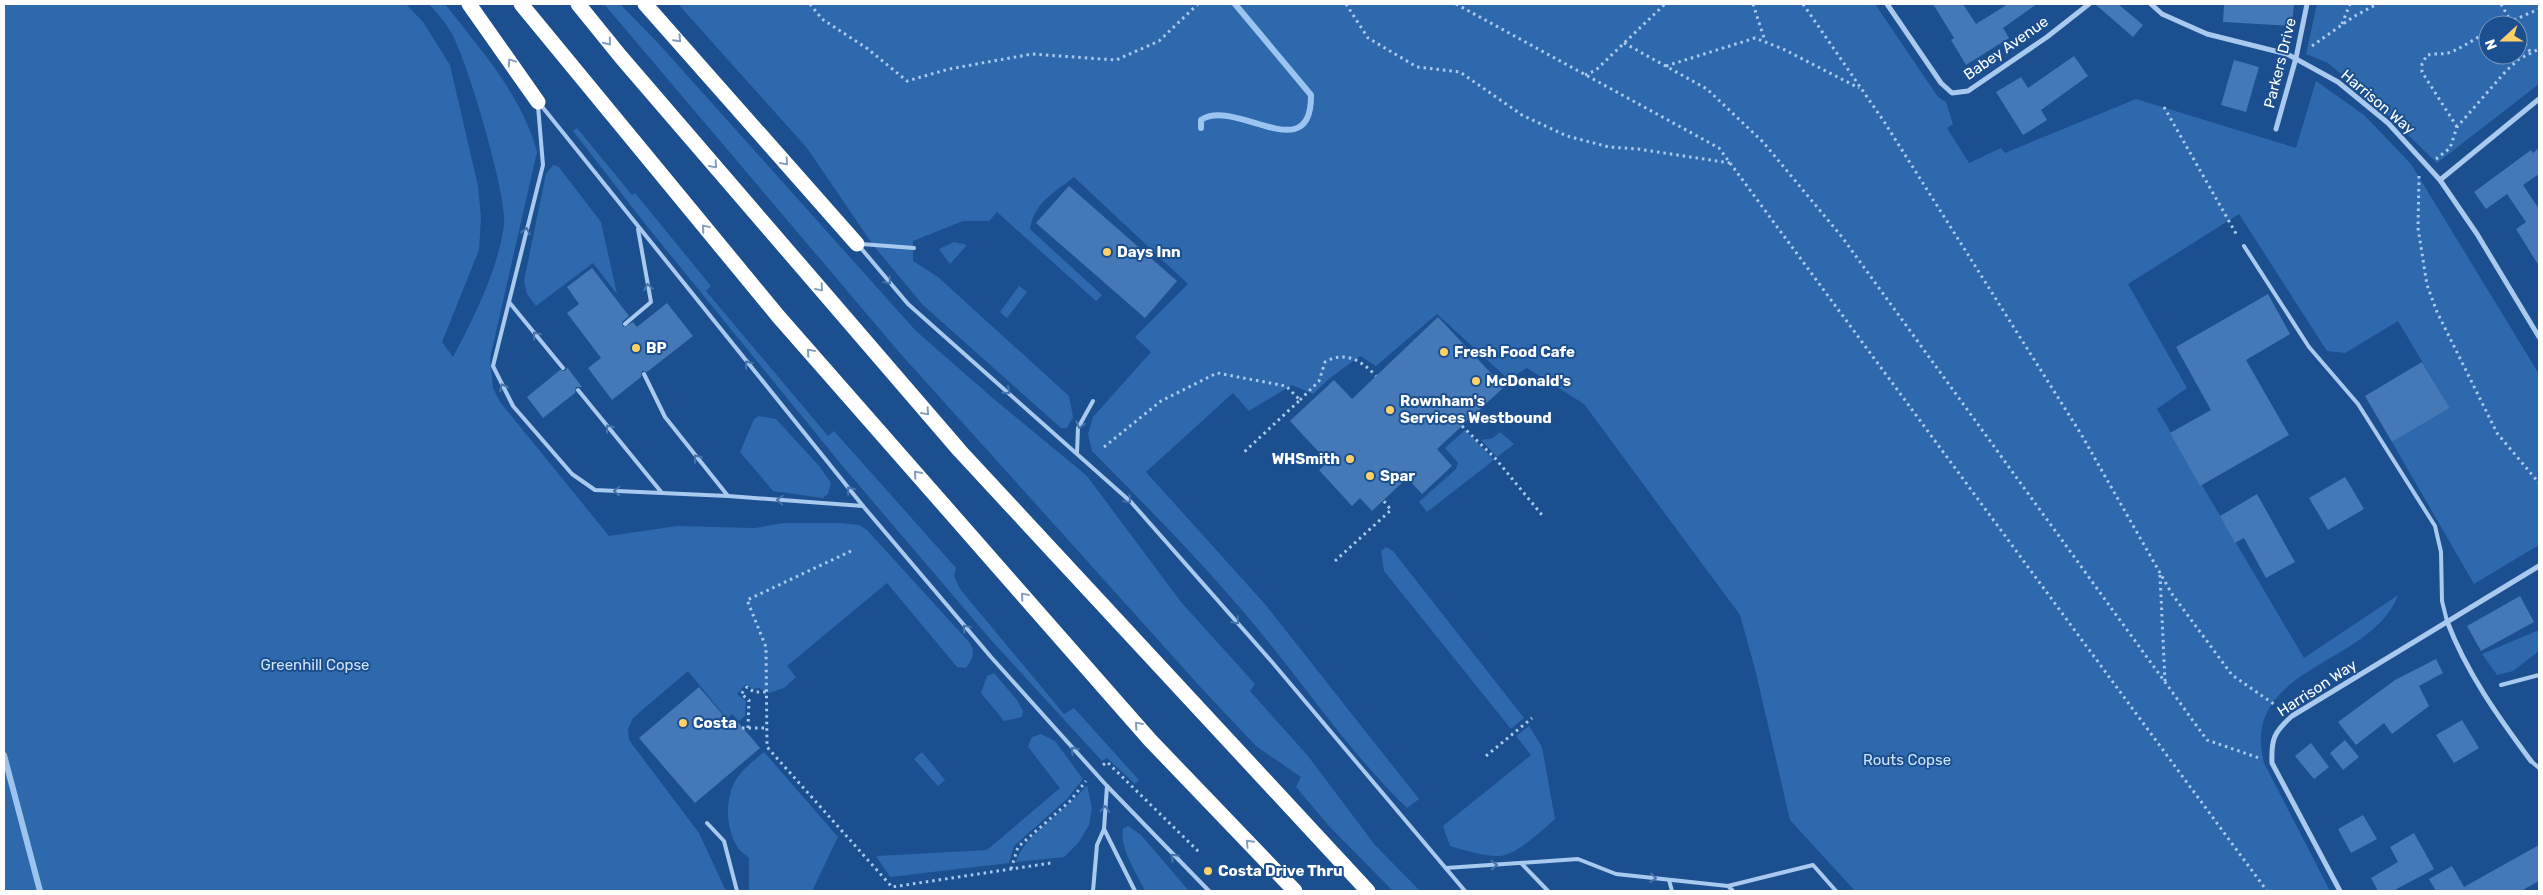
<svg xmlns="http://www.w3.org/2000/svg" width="2543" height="895" viewBox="0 0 2543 895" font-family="Rubik,sans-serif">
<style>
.green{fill:#2e69ad;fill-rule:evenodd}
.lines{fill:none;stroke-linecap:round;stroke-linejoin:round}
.stream{stroke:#9cc4f0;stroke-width:6}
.building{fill:#4478b7}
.path{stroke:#a9c9ee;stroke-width:3;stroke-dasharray:2.5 4;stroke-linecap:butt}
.lane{stroke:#a9c9ee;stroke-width:4}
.street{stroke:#a9c9ee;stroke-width:5}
.highway{stroke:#fff;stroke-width:15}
.oneway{stroke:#829ec1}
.oneway2{stroke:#4674ac}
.poi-dot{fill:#ffd166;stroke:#1b4f8f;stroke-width:2}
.labels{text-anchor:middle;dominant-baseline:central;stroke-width:4;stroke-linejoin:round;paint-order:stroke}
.street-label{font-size:15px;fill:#fff;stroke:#1b4f8f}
.poi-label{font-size:15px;font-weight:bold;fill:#fff;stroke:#1b4f8f;text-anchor:start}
.park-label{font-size:15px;fill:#cfe3fa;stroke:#1b4f8f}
</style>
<rect width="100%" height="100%" fill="#1b4f8f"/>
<g class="green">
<path d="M4 4H406L423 22 450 65 478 186 481 218 479 250 442 342 453 357C474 317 498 270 504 225 508 197 467 61 452 34 446 23 437 13 429 4H445C480 49 522 95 537 152L490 358 493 388 500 402 609 536 677 526 755 528 784 523H840L859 525 867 530 969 642C976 652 973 659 966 668L957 667 887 583 787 666 796 677 784 688 769 693 759 688 752 689 746 684 737 694 746 701 745 716 739 721 732 714 727 719 688 671 633 718 628 729 629 740 699 833 726 891H4Z"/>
<path d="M604 4H620L658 43 916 331 995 400 1087 476 1181 602 1255 684 1250 691 1308 756 1375 845 1420 891H1393L1329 826 1296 787 1301 777 1257 747 1205 692 899 352Z"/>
<path d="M678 4H1875L1938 97 1946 102 1953 124 1947 128 1969 163 2001 148 2005 153 2136 99 2296 148 2316 81 2364 115 2411 164 2539 374V545L2474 584 2392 442 2450 408 2398 321 2345 353 2327 351 2239 214 2128 284 2187 388 2157 409 2304 658 2398 595C2372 666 2239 666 2264 763L2330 891H1855L1790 820 1755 669 1740 615 1584 404 1527 368 1508 379 1437 314 1376 366 1360 356 1330 378 1313 394 1292 385 1249 411 1233 393 1146 472 1264 603 1419 799 1407 808C1351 754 1307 688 1257 628 1206 566 1148 508 1092 451L1088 434 1093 417 1151 352 1135 337 1188 284 1074 177C1053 194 1035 201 1030 229L1102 295 1096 301 997 212 989 221H963L913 241V261L938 277 1069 396 1073 417 1067 428H1061L923 305 873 245 807 148Z"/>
<path d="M2317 4H2539V84L2437 163 2371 99 2328 63 2306 54ZM2488 25H2518V55H2488Z"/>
<path d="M577 128 632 195 635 193 711 286 706 291 828 436 834 431 956 568 954 576 960 589 1064 714 1074 708 1139 780 1135 784 1107 758 1102 761 991 640 840 463 646 225 573 131Z"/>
<path d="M553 165 558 166 601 222 617 294 593 263 536 306 527 294 524 281 546 174Z"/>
<path d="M954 242 967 245 950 264 939 249Z"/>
<path d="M1019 286 1027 292 1007 318 1000 312Z"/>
<path d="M759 416 776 419 820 467 831 483 828 494 823 498 773 491 740 452 754 419Z"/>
<path d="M1465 430 1494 460 1427 512 1419 502 1456 469 1458 463 1445 448Z"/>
<path d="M1500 432 1514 444 1497 457 1481 440 1493 438Z"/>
<path d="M1386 547 1393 551 1524 718 1511 729 1384 571 1381 551Z"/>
<path d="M2539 630V651L2513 671 2497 675 2482 654Z"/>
<path d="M994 673 1017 700 1023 711 1022 717 1004 721 981 693 987 676Z"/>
<path d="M1529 726 1542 747 1555 819C1541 831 1519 853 1500 856 1487 857 1463 850 1450 846L1443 826 1531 755 1516 736Z"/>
<path d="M1041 734 1055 741 1083 779 1067 799 1014 846 1009 863 890 877 876 856 987 850 1060 788 1028 747 1032 737Z"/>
<path d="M764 752 838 837 812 891H749V858C746 855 740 851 738 848 726 829 725 802 734 783 741 770 753 761 764 752Z"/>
<path d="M922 752 945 780 938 786 914 759Z"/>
<path d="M1087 785 1092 808 1089 825 1079 842 1064 857 1016 862C1024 834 1067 811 1087 785Z"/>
<path d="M1128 826 1141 835 1189 891H1145C1137 874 1119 848 1123 829Z"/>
</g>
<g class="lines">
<g class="stream">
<path d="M1201 128V120C1235 97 1312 170 1311 95L1235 4"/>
<path d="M4 755 40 891"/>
</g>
</g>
<g class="building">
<path d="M1933 4H1963L1976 24 2008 4H2037L2003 28 2009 38 1966 65 1951 40 1954 38Z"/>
<path d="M2095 4H2118L2143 25 2133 37Z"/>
<path d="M2224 4H2294L2292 26 2223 22Z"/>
<path d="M2074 56 2088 76 2041 110 2047 120 2023 135 1996 92 2021 77 2028 88Z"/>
<path d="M2234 60 2259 67 2246 112 2221 105Z"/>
<path d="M2539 148V174L2523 185 2539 209V266L2516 229 2526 222 2507 194 2486 209 2474 192 2531 150 2533 153Z"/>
<path d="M1069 186 1177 281 1145 318 1036 223Z"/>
<path d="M592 268 629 316 622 322 623 327 633 322 637 327 667 303 693 336 647 372 642 371 641 377 612 400 588 368 601 358 567 313 579 304 567 287Z"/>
<path d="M2268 294 2290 334 2246 360 2289 435 2200 486 2170 433 2211 410 2176 347Z"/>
<path d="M1438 317 1504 387 1437 449 1452 466 1422 494 1407 478 1372 511 1360 498 1352 506 1319 470 1328 462 1290 421 1334 380 1352 399Z"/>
<path d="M2422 362 2450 408 2392 442 2365 396Z"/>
<path d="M567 367 582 387H576L575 393 543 418 527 397 560 370 565 371Z"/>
<path d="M2345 477 2364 509 2328 530 2309 498Z"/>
<path d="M2257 494 2295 562 2266 578 2244 538 2235 543 2220 516Z"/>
<path d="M2520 596 2534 622 2481 651 2467 626Z"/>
<path d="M2436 659 2443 673 2419 686 2429 706 2392 734 2384 723 2356 745 2338 722 2395 680Z"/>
<path d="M699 687 733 727 738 722 760 748 695 803 639 738Z"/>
<path d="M2462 720 2479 748 2454 763 2436 735Z"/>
<path d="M2345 740 2359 757 2343 770 2330 753Z"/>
<path d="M2311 743 2329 767 2314 779 2295 756Z"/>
<path d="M2363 815 2377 839 2351 853 2338 829Z"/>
<path d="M2414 833 2434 869 2393 891H2378L2371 878 2398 862 2390 847Z"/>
<path d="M2539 845V881L2521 891H2436L2429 879 2452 866 2464 887Z"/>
</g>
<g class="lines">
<g class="path">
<path d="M810 4 822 19 868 49 907 81 949 69 1032 54 1116 60 1159 41 1198 4"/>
<path d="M1346 4 1368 38 1417 67 1460 72 1522 115 1567 136 1609 147 1638 149 1730 163"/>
<path d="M1456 4 1719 148 2267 891"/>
<path d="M1753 4 1765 41"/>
<path d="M1803 4 1885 123 2081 434 2172 594 2232 675 2281 709"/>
<path d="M2501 4 2513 25"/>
<path d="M2342 24 2350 4"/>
<path d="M2502 25 2539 9"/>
<path d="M2518 33 2531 53"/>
<path d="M1624 43 1707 89 1763 142 1842 237 2207 740 2259 758"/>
<path d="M2312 46 2353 17 2377 4"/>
<path d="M1666 66 1755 38 1783 49 1859 88"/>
<path d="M1585 75 1596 70 1665 4"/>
<path d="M2164 107 2238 237"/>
<path d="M2457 127 2422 72V64L2427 55C2436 53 2444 55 2451 52 2464 47 2475 38 2488 32"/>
<path d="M2436 159 2450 148 2457 127 2506 71 2519 59 2539 49"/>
<path d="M2419 176 2418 228 2427 285 2437 312 2497 433 2539 483"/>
<path d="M1300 400 1319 381 1325 362C1345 350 1362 361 1376 376"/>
<path d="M1462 426 1495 458 1542 515"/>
<path d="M1104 447 1161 401 1217 373 1286 386 1300 400 1242 454"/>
<path d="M851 551 747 600 766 647 767 747 892 887 1051 863"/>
<path d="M1335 561 1391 510 1383 500"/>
<path d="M2160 575 2165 681"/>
<path d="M742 728H767"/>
<path d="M748 728 749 700 741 694 747 687 754 692H766"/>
<path d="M1486 756 1532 718"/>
<path d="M1103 765 1107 762 1200 853"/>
<path d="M1011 869 1018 847 1070 801 1086 781"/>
</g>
<g class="lane">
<path d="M540 104 863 506 991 657 1107 786 1209 891"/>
<path d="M538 106 543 165 493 366 513 406 572 474 595 490 728 496 863 506"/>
<path d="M861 244 914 248"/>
<path d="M2244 246 2309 347 2358 404 2435 526 2441 552 2442 601 2447 621"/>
<path d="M860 247 908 304 1131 502 1272 662 1465 891"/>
<path d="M509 302 563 368"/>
<path d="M625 324 651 302 638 229"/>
<path d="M644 374 665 417 728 496"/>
<path d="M578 390 662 493"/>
<path d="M1077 453 1078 428 1093 401"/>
<path d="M2501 685 2539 675"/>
<path d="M2531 761 2539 768"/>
<path d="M707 823 724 841 737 891"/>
<path d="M1104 829 1135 891"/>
<path d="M1522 864 1548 891"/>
<path d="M1446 868 1578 859 1616 874 1728 886 1733 891"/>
<path d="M1669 880 1672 891"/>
<path d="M1728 886 1813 865 1836 891"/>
<path d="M1093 891 1097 845 1104 829 1107 786"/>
</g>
<g class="street">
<path d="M1887 4 1941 83 1952 93 1968 91 2047 37 2089 4"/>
<path d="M2151 4 2162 14 2207 34 2287 54 2338 82 2388 123 2440 180 2477 234 2539 337"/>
<path d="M2276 129 2296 58 2307 4"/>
<path d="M2440 180 2539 99"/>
<path d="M2447 621C2466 672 2499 718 2531 761"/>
<path d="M2340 891 2272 763C2271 739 2274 732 2292 716L2539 566"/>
</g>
<g class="highway">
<path d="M469 4 538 102"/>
<path d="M521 4 778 316 1150 740 1295 891"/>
<path d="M578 4 621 57 960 451 1368 891"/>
<path d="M645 4 857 244"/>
</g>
</g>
<defs><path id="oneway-chevron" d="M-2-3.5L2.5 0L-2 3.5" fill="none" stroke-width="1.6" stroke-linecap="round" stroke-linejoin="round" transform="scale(1.25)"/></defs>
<g class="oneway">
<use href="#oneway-chevron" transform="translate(678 39) rotate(47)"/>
<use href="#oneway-chevron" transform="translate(608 42) rotate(51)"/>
<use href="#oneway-chevron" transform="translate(511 62) rotate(-124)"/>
<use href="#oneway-chevron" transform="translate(785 162) rotate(49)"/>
<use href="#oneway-chevron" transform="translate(714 165) rotate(49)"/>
<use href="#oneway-chevron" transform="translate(705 228) rotate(-130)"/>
<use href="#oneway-chevron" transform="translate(820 288) rotate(49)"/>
<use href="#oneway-chevron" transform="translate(810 352) rotate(-131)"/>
<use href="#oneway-chevron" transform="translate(926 412) rotate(49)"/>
<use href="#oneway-chevron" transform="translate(917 474) rotate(-131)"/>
<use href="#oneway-chevron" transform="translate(1024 596) rotate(-131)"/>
<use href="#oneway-chevron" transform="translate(1138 725) rotate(-131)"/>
<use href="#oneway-chevron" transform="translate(1249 843) rotate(-134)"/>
</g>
<g class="oneway2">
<use href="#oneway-chevron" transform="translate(526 231) rotate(-76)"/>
<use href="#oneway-chevron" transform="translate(888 281) rotate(50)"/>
<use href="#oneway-chevron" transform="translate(648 287) rotate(-100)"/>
<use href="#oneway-chevron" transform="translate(536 335) rotate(-129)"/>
<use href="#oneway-chevron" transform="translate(748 364) rotate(-129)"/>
<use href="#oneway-chevron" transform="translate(503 387) rotate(-117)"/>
<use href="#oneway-chevron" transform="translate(1007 391) rotate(41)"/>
<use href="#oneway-chevron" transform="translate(1080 425) rotate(106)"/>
<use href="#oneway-chevron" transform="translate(609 428) rotate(-129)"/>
<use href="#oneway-chevron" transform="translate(697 458) rotate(-129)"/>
<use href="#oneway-chevron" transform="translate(850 490) rotate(-129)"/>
<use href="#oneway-chevron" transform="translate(617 491) rotate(-178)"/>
<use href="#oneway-chevron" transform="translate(780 500) rotate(-176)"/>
<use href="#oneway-chevron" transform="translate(1128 500) rotate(46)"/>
<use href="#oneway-chevron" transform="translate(1236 621) rotate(49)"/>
<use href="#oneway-chevron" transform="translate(966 628) rotate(-130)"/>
<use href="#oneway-chevron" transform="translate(1074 750) rotate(-132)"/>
<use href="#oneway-chevron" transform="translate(1105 809) rotate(-86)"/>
<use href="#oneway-chevron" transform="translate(1174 857) rotate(-133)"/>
<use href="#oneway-chevron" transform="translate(1494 865) rotate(-3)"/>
<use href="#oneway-chevron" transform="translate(1653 878) rotate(6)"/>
</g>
<g class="poi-dot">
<circle cx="1107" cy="252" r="5"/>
<circle cx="636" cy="348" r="5"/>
<circle cx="1444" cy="352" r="5"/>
<circle cx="1476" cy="381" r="5"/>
<circle cx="1390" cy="410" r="5"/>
<circle cx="1350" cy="459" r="5"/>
<circle cx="1370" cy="476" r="5"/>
<circle cx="683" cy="723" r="5"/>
<circle cx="1208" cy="871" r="5"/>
</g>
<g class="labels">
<g class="street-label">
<text transform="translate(2006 48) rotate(-35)">Babey Avenue</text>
<text transform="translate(2280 63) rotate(-76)">Parkers Drive</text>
<text transform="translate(2378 102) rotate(40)">Harrison Way</text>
<text transform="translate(2317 688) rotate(-33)">Harrison Way</text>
</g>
<g class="poi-label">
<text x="1117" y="252">Days Inn</text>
<text x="646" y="348">BP</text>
<text x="1454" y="352">Fresh Food Cafe</text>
<text x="1486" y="381">McDonald's</text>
<text x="1400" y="401">Rownham's<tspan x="1400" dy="17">Services Westbound</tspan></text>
<text x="1340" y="459" text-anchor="end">WHSmith</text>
<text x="1380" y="476">Spar</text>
<text x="693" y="723">Costa</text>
<text x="1218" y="871">Costa Drive Thru</text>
</g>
<g class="park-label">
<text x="315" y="665">Greenhill Copse</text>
<text x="1907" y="760">Routs Copse</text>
</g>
</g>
<rect width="2543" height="895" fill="none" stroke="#ffffff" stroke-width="10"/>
<g transform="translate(2503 40) rotate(249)"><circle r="24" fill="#1b4f8f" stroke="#7695bc"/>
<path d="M0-4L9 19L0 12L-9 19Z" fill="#ffd166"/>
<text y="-8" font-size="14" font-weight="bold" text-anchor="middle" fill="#ffffff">N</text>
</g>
</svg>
